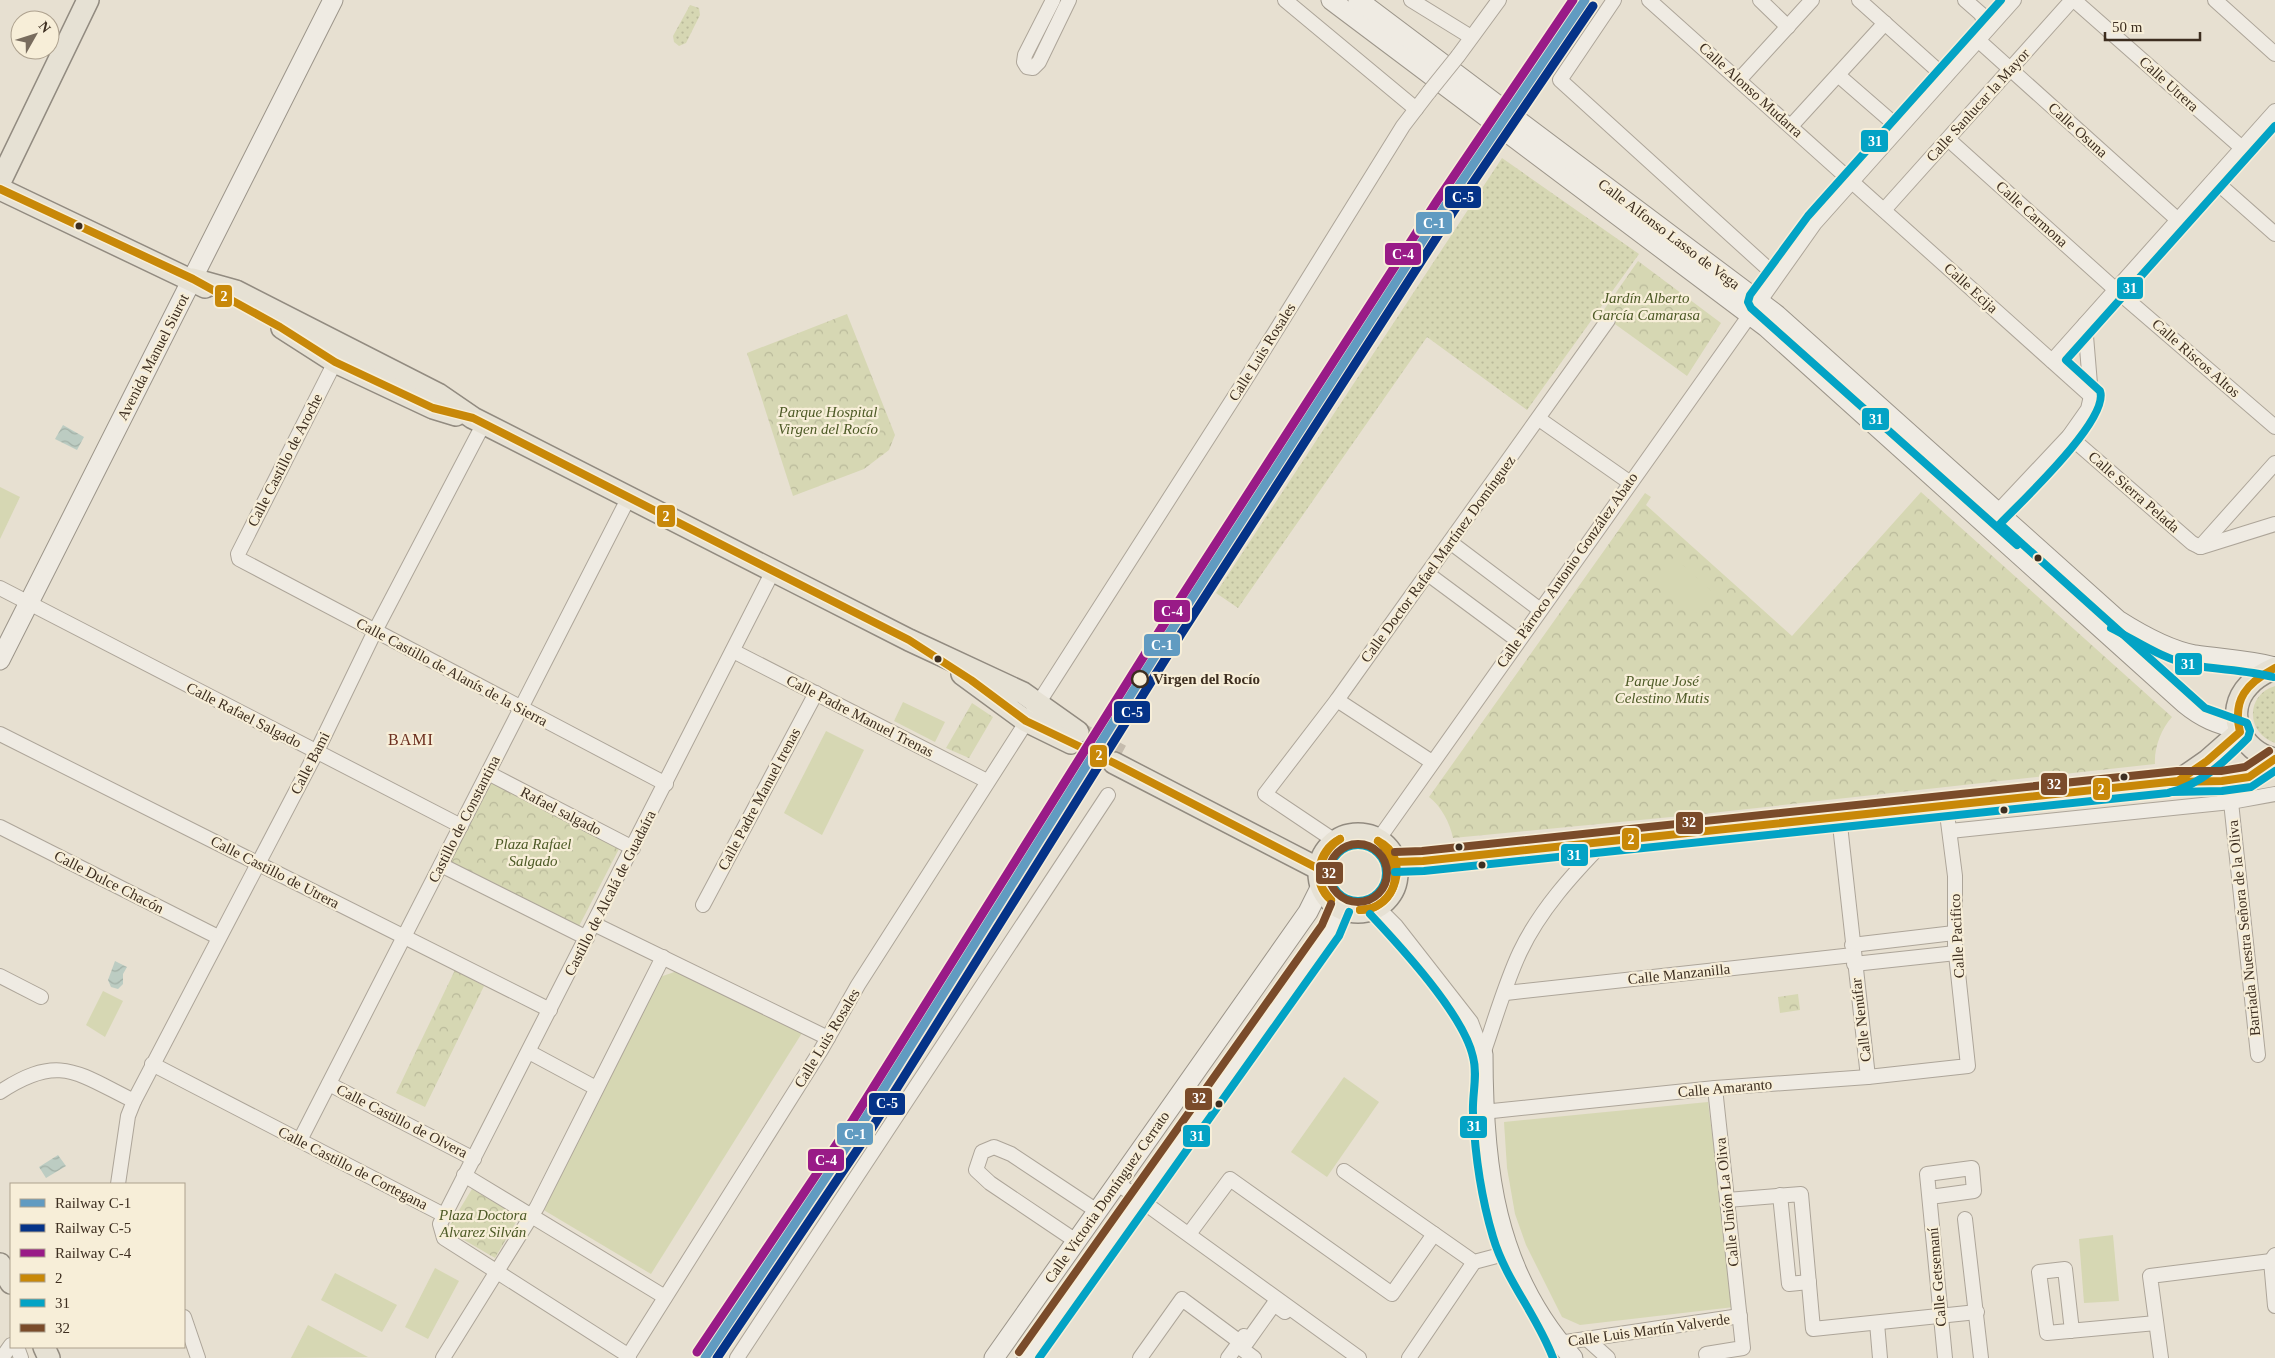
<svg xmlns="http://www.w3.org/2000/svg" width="2275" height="1358" viewBox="0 0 2275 1358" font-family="'Times New Roman',serif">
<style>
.grass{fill:url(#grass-dots)}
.forest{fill:url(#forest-crowns)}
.garden{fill:#d6d7b3}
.water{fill:url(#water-waves)}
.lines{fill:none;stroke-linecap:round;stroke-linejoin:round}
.primary-tunnel{stroke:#c5bcae;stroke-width:21;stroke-dasharray:21 11;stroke-linecap:butt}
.street-casing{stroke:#ada599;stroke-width:16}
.secondary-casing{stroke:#9c958a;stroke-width:21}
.primary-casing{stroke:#928b80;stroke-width:24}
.street{stroke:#efebe3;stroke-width:14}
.secondary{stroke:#efebe3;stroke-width:19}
.primary{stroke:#e6e1d4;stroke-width:21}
.street-bridge-casing{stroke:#ada599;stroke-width:16;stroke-linecap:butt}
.street-bridge{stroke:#efebe3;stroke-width:14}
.bus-1-casing{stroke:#f7eed8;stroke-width:11}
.bus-2-casing{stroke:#f7eed8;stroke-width:11}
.bus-3-casing{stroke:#f7eed8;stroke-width:11}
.bus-1{stroke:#c88808;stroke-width:8}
.bus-2{stroke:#03a3c5;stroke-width:8}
.bus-3{stroke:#7a4b2a;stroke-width:8}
.rail-1-casing{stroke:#f7eed8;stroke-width:12}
.rail-2-casing{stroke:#f7eed8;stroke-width:12}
.rail-3-casing{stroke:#f7eed8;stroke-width:12}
.rail-1{stroke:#619bc1;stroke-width:9}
.rail-2{stroke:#053388;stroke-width:9}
.rail-3{stroke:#991b87;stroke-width:9}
.bus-dot{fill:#3d2e20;stroke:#f7eed8;stroke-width:2}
.stop-dot{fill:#f7eed8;stroke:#3d2e20;stroke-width:2.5}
.labels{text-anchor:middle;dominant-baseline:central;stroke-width:4.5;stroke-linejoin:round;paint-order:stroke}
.street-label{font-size:15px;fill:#3d2e20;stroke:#f7eed8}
.park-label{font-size:15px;font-style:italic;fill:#4d5a26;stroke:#f7eed8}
.stop-label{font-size:15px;font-weight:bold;fill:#3d2e20;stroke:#f7eed8;text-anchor:start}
.neighbourhood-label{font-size:16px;letter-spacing:1px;fill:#6b2e1e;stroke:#f7eed8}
.line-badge{stroke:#f7eed8;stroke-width:2}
.badge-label{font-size:14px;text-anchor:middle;font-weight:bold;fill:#fff}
</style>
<defs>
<pattern id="grass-dots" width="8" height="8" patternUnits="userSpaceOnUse" patternTransform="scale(1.25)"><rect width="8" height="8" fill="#d6d7b3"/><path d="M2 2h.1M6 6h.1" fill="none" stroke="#b9b99a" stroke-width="1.8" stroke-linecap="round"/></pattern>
<pattern id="forest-crowns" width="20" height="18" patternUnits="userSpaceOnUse" patternTransform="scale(1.25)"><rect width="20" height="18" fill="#d6d7b3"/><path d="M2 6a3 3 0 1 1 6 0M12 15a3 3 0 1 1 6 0" fill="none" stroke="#b9b99a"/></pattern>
<pattern id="water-waves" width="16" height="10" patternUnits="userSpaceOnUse" patternTransform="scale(1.25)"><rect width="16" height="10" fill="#bcccc2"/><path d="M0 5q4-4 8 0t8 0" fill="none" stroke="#a2b0a6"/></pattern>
</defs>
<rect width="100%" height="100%" fill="#e7e0d1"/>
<g class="grass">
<path d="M690 5 699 8 700 15 686 43 679 46 674 42 673 36Z"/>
<path d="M1502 158 1639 254 1527 410 1427 337 1238 608 1216 593Z"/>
<path d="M2275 686V743C2246 733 2245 695 2275 686Z"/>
</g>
<g class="forest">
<path d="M1638 261 1721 323 1687 376 1601 314Z"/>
<path d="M847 314 895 435 889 450 864 469 793 496 747 353Z"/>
<path d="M1921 492 2172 717C2161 729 2154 748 2155 764L1702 814 1453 838C1450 823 1441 806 1429 797L1645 493 1651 497 1646 505 1792 636Z"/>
<path d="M972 703 993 717 969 758 946 748Z"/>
<path d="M491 776 621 845 577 930 447 862Z"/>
<path d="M455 970 484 986 425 1107 396 1093Z"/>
<path d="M1798 994 1800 1010 1780 1013 1778 997Z"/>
<path d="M472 1189 519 1217 495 1258 447 1230Z"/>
</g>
<g class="garden">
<path d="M0 487 20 497 0 539Z"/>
<path d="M1674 557 1714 593 1696 613 1656 577Z"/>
<path d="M903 702 945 722 935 742 894 721Z"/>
<path d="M826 731 864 750 822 835 784 813Z"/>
<path d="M680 970 802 1033 651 1274 542 1209 660 977Z"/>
<path d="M103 991 123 1001 105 1037 86 1025Z"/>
<path d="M1344 1077 1379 1102 1327 1177 1291 1152Z"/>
<path d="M1708 1102 1734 1307 1580 1325 1562 1317 1526 1245 1515 1214 1507 1168 1504 1122Z"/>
<path d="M2113 1235 2119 1301 2084 1303 2079 1239Z"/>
<path d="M435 1268 459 1281 428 1339 405 1327Z"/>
<path d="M335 1273 397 1305 382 1332 321 1300Z"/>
<path d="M308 1325 368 1357 291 1358Z"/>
</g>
<g class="water">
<path d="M63 425 84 437 77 450 55 439Z"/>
<path d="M115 961 127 967 123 974V984L118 989 111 987 108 980Z"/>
<path d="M58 1155 66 1166 46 1178 39 1167Z"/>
</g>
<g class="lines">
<path class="primary-tunnel" d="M1078 732 1121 755"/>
<defs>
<g id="street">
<path d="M1053 0 1025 55 1024 62 1027 67 1033 68 1039 62 1069 0"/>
<path d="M1285 0 1416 109"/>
<path d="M1411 0 1471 37"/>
<path d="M1614 0 1560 80 1776 276"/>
<path d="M1649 0 2091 396"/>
<path d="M1760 0 1788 27"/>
<path d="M1859 0 1945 77"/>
<path d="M1965 0 1981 14 1984 21"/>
<path d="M2074 0 2242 148"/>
<path d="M2215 0 2275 54"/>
<path d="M1978 40 2178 220"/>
<path d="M1458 56 1499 0"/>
<path d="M1838 75 1899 128"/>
<path d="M1739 80 1812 0"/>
<path d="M1791 126 1885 23"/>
<path d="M1948 139 2116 290 2275 427"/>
<path d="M2214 180 2275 234"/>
<path d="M1884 210 2072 0"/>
<path d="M2052 361 2275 111"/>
<path d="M335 362 238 554 239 559 666 784"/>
<path d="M1539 419 1629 482"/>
<path d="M2069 436 2192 543 2200 547"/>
<path d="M1991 519 2069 436 2088 409 2091 396 2085 324"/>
<path d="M1450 542 1539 609"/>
<path d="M2200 547 2275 463"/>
<path d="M2201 547 2275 524"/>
<path d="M1428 574 1517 640"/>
<path d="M0 588 461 826"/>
<path d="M733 651 987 781"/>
<path d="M1337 700 1432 762"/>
<path d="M0 734 550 1010"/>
<path d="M2220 750 2225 802"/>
<path d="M488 773 633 848"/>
<path d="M2231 802 2258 1055"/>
<path d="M1839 816 1868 1077"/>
<path d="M0 827 218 937"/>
<path d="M1950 831 2231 802 2275 794"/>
<path d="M1378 840 1815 223 2014 0"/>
<path d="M1335 841 1265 794 1337 700 1608 320"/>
<path d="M441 865 587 938"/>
<path d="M703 905 816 693"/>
<path d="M1377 907 1396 926 1471 1022 1483 1054"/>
<path d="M594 924 828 1038"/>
<path d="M1852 945 1954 933"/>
<path d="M1854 964 1956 953"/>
<path d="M0 976 41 997"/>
<path d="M1506 993 1853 955"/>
<path d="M529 1052 596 1088"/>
<path d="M1483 1054C1495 1020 1505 984 1520 952 1540 910 1572 875 1604 842"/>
<path d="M152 1064 444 1215"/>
<path d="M329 1084 474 1159"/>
<path d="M0 1092C59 1053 77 1073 134 1101"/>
<path d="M1483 1112 1715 1088 1868 1077 1968 1066 1955 945V876L1946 806"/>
<path d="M300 1140 629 497"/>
<path d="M1344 1171 1474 1262 1508 1253"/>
<path d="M464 1175 665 1297"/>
<path d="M1117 1183 1359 1358"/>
<path d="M118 1184 128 1116 134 1101 316 753 375 631 484 423"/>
<path d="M1780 1195 1789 1284 1809 1282"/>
<path d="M1930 1197 1974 1191 1972 1168 1927 1174 1945 1358"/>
<path d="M1727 1200 1801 1194 1813 1329 1977 1312"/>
<path d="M1965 1219 1981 1358"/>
<path d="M1189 1234 1230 1179 1392 1294 1434 1234"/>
<path d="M1076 1241 990 1183 976 1170 982 1152 994 1147 1011 1154 1097 1211"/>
<path d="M2275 1255 2271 1261 2275 1306"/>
<path d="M184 1317 198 1358"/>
<path d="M1877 1323 1880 1358"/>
<path d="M2072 1331 2065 1269 2039 1272 2047 1333 2156 1323"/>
<path d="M1587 1339 1608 1358"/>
<path d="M1559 1343 1740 1316"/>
<path d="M17 1347 21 1358"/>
<path d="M629 1356 444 1238 440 1224 773 571"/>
<path d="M2 1358 11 1345"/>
<path d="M443 1358 537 1207 663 957"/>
<path d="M627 1358 821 1050 858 985 1249 374 1403 126 1429 92"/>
<path d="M737 1358 1108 795"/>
<path d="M1140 1358 1182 1299 1240 1342"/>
<path d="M1228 1358 1244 1336"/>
<path d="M1254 1358 1242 1349 1274 1304 1285 1312"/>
<path d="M1409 1358 1474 1262"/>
<path d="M1707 1358 1706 1354 1743 1348 1715 1088"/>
<path d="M2161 1358 2150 1276 2271 1261"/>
</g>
<g id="secondary">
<path d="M1331 0 1766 327 2185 704C2202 718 2217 724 2239 729"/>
<path d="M1358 0 1777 315 2118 620C2140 634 2168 650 2195 655 2222 659 2248 660 2275 667"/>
<path d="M0 660 333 0"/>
<path d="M1483 1054C1483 1166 1494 1271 1573 1358"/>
<path d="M994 1358 1308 912 1321 886"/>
<path d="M1027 1358 1331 930 1340 908"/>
</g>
<g id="primary">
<path d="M0 182 88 0"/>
<path d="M0 189 205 287"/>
<path d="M193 279 236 291 438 394 473 418 909 640 1023 693 1078 732"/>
<path d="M282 328 335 362 433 408 456 415"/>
<path d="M2275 668C2266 672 2256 677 2249 685 2223 712 2241 752 2275 759"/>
<path d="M962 674 1026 721 1071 743"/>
<path d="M1114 763 1319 869"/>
<path d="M2178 781 2207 761 2240 732"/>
<circle cx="1358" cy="873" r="39"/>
<path d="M1395 862 1423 861 2178 781H2222L2249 777 2274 759"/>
<path d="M0 1264 11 1283"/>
<path d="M44 1347 49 1358"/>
</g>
</defs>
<use href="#street" class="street-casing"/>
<use href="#secondary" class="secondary-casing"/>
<use href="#primary" class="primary-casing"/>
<use href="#street" class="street"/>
<use href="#secondary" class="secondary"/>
<use href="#primary" class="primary"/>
<defs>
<path id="street-bridge" d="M1429 92 1458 56"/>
</defs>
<use href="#street-bridge" class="street-bridge-casing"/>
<use href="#street-bridge" class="street-bridge"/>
<defs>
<g id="bus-1">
<path d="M0 189 193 279 280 327 335 362 433 408 473 418 909 640 971 680 1026 721 1114 763 1319 869"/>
<path d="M2172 782 2222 781 2249 777 2275 759"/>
<path d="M1395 862 1423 861 2178 781 2207 761 2240 732C2232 699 2247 683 2275 668"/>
<path d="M1331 900C1311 884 1317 850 1340 839"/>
<path d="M1331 900C1328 896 1324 892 1322 887 1314 870 1325 848 1340 839"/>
<path d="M1360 910C1365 909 1371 909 1375 907 1403 893 1399 859 1378 841"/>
<path d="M1360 910C1396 910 1412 857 1378 841"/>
</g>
<g id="bus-2">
<path d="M2001 0 1808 216 1750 295 1748 302 1751 308 2017 545"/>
<path d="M2111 628C2137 641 2164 660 2192 665 2219 670 2246 670 2273 677"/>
<path d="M2172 792 2222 791 2251 787 2275 771"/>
<circle cx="1358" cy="873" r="28"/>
<path d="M1395 872 1424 871 2168 793C2201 785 2225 761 2248 738L2250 731 2247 723 2205 708 2000 524C2021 502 2110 419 2100 391L2066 360 2275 126"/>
<path d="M1370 914C1400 946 1464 1015 1473 1057 1478 1075 1472 1095 1473 1113 1475 1154 1481 1197 1493 1237 1506 1281 1537 1315 1553 1358"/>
<path d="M1039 1358 1339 936 1349 912"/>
</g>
<g id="bus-3">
<circle cx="1358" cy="873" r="29"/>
<path d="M1395 852 1422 851 2177 771H2221L2245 767 2269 751"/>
<path d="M1019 1352 1322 925 1331 904"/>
</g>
</defs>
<use href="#bus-1" class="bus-1-casing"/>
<use href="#bus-2" class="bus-2-casing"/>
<use href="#bus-3" class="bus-3-casing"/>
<use href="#bus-1" class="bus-1"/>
<use href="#bus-2" class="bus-2"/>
<use href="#bus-3" class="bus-3"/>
<defs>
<path id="rail-1" d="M705 1358 861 1125 1172 629 1445 206 1585 0"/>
<path id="rail-2" d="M717 1358 870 1131 1181 634 1453 212 1593 6"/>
<path id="rail-3" d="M697 1352 853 1120 1164 624 1437 201 1573 0"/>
</defs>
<use href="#rail-1" class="rail-1-casing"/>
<use href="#rail-2" class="rail-2-casing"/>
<use href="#rail-3" class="rail-3-casing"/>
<use href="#rail-1" class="rail-1"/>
<use href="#rail-2" class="rail-2"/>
<use href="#rail-3" class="rail-3"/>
</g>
<g class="bus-dot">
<circle cx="79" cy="226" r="4.5"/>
<circle cx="2038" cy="558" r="4.5"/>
<circle cx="938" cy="659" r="4.5"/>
<circle cx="2124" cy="777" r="4.5"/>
<circle cx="2004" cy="810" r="4.5"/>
<circle cx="1459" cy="847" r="4.5"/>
<circle cx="1482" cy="865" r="4.5"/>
<circle cx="1219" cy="1104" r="4.5"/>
</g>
<circle class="stop-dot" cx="1140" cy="679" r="8"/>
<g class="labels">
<g class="street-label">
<text transform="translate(2169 84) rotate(42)">Calle Utrera</text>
<text transform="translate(1751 90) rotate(42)">Calle Alonso Mudarra</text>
<text transform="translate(1978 105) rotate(-48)">Calle Sanlucar la Mayor</text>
<text transform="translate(2078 130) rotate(42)">Calle Osuna</text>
<text transform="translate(2032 214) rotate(42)">Calle Carmona</text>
<text transform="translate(1669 234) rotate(37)">Calle Alfonso Lasso de Vega</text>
<text transform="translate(1971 288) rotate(42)">Calle Ecija</text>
<text transform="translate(1262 352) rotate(-58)">Calle Luis Rosales</text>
<text transform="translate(153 357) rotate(-63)">Avenida Manuel Siurot</text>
<text transform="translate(2196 358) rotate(41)">Calle Riscos Altos</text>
<text transform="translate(285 460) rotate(-63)">Calle Castillo de Aroche</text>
<text transform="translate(2134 492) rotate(41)">Calle Sierra Pelada</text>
<text transform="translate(1438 559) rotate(-54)">Calle Doctor Rafael Martínez Domínguez</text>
<text transform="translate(1567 570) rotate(-55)">Calle Párroco Antonio González Abato</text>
<text transform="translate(452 672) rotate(28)">Calle Castillo de Alanís de la Sierra</text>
<text transform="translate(244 715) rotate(27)">Calle Rafael Salgado</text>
<text transform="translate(860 716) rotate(27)">Calle Padre Manuel Trenas</text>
<text transform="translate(310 763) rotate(-63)">Calle Bami</text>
<text transform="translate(759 799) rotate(-62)">Calle Padre Manuel trenas</text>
<text transform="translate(561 811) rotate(27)">Rafael salgado</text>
<text transform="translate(464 819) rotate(-63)">Castillo de Constantina</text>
<text transform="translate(275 872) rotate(27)">Calle Castillo de Utrera</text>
<text transform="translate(109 882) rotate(27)">Calle Dulce Chacón</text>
<text transform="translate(610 893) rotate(-63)">Castillo de Alcalá de Guadaíra</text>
<text transform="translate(2244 928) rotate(-96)">Barriada Nuestra Señora de la Oliva</text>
<text transform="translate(1957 936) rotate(-93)">Calle Pacifico</text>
<text transform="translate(1679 974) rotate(-6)">Calle Manzanilla</text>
<text transform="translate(1861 1020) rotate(-97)">Calle Nenúfar</text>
<text transform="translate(827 1038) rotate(-59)">Calle Luis Rosales</text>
<text transform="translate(1725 1088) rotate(-5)">Calle Amaranto</text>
<text transform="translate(402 1121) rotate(27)">Calle Castillo de Olvera</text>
<text transform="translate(353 1168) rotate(27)">Calle Castillo de Cortegana</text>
<text transform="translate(1107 1197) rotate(-55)">Calle Victoria Domínguez Cerrato</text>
<text transform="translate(1727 1202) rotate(-96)">Calle Unión La Oliva</text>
<text transform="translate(1937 1277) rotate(-95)">Calle Getsemaní</text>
<text transform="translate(1649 1330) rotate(-8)">Calle Luis Martín Valverde</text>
</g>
<g class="park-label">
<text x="1646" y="298">Jardín Alberto<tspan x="1646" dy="17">García Camarasa</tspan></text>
<text x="828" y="412">Parque Hospital<tspan x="828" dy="17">Virgen del Rocío</tspan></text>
<text x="1662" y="681">Parque José<tspan x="1662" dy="17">Celestino Mutis</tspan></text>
<text x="533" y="844">Plaza Rafael<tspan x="533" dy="17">Salgado</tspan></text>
<text x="483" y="1215">Plaza Doctora<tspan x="483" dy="17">Alvarez Silván</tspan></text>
</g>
<g class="stop-label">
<text x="1153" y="679">Virgen del Rocío</text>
</g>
<g class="neighbourhood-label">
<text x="411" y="739">BAMI</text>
</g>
</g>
<g class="line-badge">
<rect x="1860" y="129" width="29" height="24" rx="5" fill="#03a3c5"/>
<rect x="1444" y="185" width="38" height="24" rx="5" fill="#053388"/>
<rect x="1415" y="211" width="38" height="24" rx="5" fill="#619bc1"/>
<rect x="1384" y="242" width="38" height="24" rx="5" fill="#991b87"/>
<rect x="2116" y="276" width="28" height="24" rx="5" fill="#03a3c5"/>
<rect x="214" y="284" width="19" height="24" rx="5" fill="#c88808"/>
<rect x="1861" y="407" width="29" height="24" rx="5" fill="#03a3c5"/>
<rect x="656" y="504" width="20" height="24" rx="5" fill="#c88808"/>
<rect x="1153" y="599" width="38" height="24" rx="5" fill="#991b87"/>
<rect x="1143" y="633" width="38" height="24" rx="5" fill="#619bc1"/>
<rect x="2174" y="652" width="29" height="24" rx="5" fill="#03a3c5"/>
<rect x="1113" y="700" width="38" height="24" rx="5" fill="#053388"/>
<rect x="1089" y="744" width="19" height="24" rx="5" fill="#c88808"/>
<rect x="2040" y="772" width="28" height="24" rx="5" fill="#7a4b2a"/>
<rect x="2092" y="777" width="19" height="24" rx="5" fill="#c88808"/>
<rect x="1675" y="811" width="29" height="24" rx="5" fill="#7a4b2a"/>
<rect x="1621" y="827" width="19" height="24" rx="5" fill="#c88808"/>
<rect x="1560" y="843" width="29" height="24" rx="5" fill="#03a3c5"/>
<rect x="1315" y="861" width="29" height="24" rx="5" fill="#7a4b2a"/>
<rect x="1184" y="1087" width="29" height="24" rx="5" fill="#7a4b2a"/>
<rect x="868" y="1092" width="38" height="24" rx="5" fill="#053388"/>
<rect x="1459" y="1115" width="29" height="24" rx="5" fill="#03a3c5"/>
<rect x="836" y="1122" width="38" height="24" rx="5" fill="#619bc1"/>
<rect x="1182" y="1124" width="29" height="24" rx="5" fill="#03a3c5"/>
<rect x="807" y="1148" width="38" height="24" rx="5" fill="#991b87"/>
</g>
<g class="badge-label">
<text x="1875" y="146">31</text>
<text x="1463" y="202">C-5</text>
<text x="1434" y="228">C-1</text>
<text x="1403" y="259">C-4</text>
<text x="2130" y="293">31</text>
<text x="224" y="301">2</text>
<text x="1876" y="424">31</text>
<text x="666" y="521">2</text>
<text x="1172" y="616">C-4</text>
<text x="1162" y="650">C-1</text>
<text x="2188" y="669">31</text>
<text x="1132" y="717">C-5</text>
<text x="1099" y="760">2</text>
<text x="2054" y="789">32</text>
<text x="2101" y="794">2</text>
<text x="1689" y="827">32</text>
<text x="1631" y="844">2</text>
<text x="1574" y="860">31</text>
<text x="1329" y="878">32</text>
<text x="1199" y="1103">32</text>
<text x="887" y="1108">C-5</text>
<text x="1474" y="1131">31</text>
<text x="855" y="1139">C-1</text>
<text x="1197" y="1141">31</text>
<text x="826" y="1165">C-4</text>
</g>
<rect x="10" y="1183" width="175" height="165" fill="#f7eed8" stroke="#ada18e"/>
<rect x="20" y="1199" width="25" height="8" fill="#619bc1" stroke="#ada18e"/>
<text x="55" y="1208" font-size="15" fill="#3d2e20">Railway C-1</text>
<rect x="20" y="1224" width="25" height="8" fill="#053388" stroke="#ada18e"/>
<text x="55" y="1233" font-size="15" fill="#3d2e20">Railway C-5</text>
<rect x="20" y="1249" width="25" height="8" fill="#991b87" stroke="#ada18e"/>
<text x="55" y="1258" font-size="15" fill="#3d2e20">Railway C-4</text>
<rect x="20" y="1274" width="25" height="8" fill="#c88808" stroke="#ada18e"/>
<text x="55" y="1283" font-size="15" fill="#3d2e20">2</text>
<rect x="20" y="1299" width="25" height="8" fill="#03a3c5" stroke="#ada18e"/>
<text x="55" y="1308" font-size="15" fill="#3d2e20">31</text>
<rect x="20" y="1324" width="25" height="8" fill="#7a4b2a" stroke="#ada18e"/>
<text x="55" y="1333" font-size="15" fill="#3d2e20">32</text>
<g transform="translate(35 35) rotate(51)"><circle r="24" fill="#f7eed8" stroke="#ada18e"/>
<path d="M0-4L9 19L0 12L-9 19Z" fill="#786c5e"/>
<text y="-8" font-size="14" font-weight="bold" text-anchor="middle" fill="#3d2e20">N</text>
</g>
<path d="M2105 32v8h95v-8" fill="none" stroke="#3d2e20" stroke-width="2.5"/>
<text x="2112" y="32" font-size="15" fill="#3d2e20" stroke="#f7eed8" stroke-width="4" paint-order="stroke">50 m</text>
</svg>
